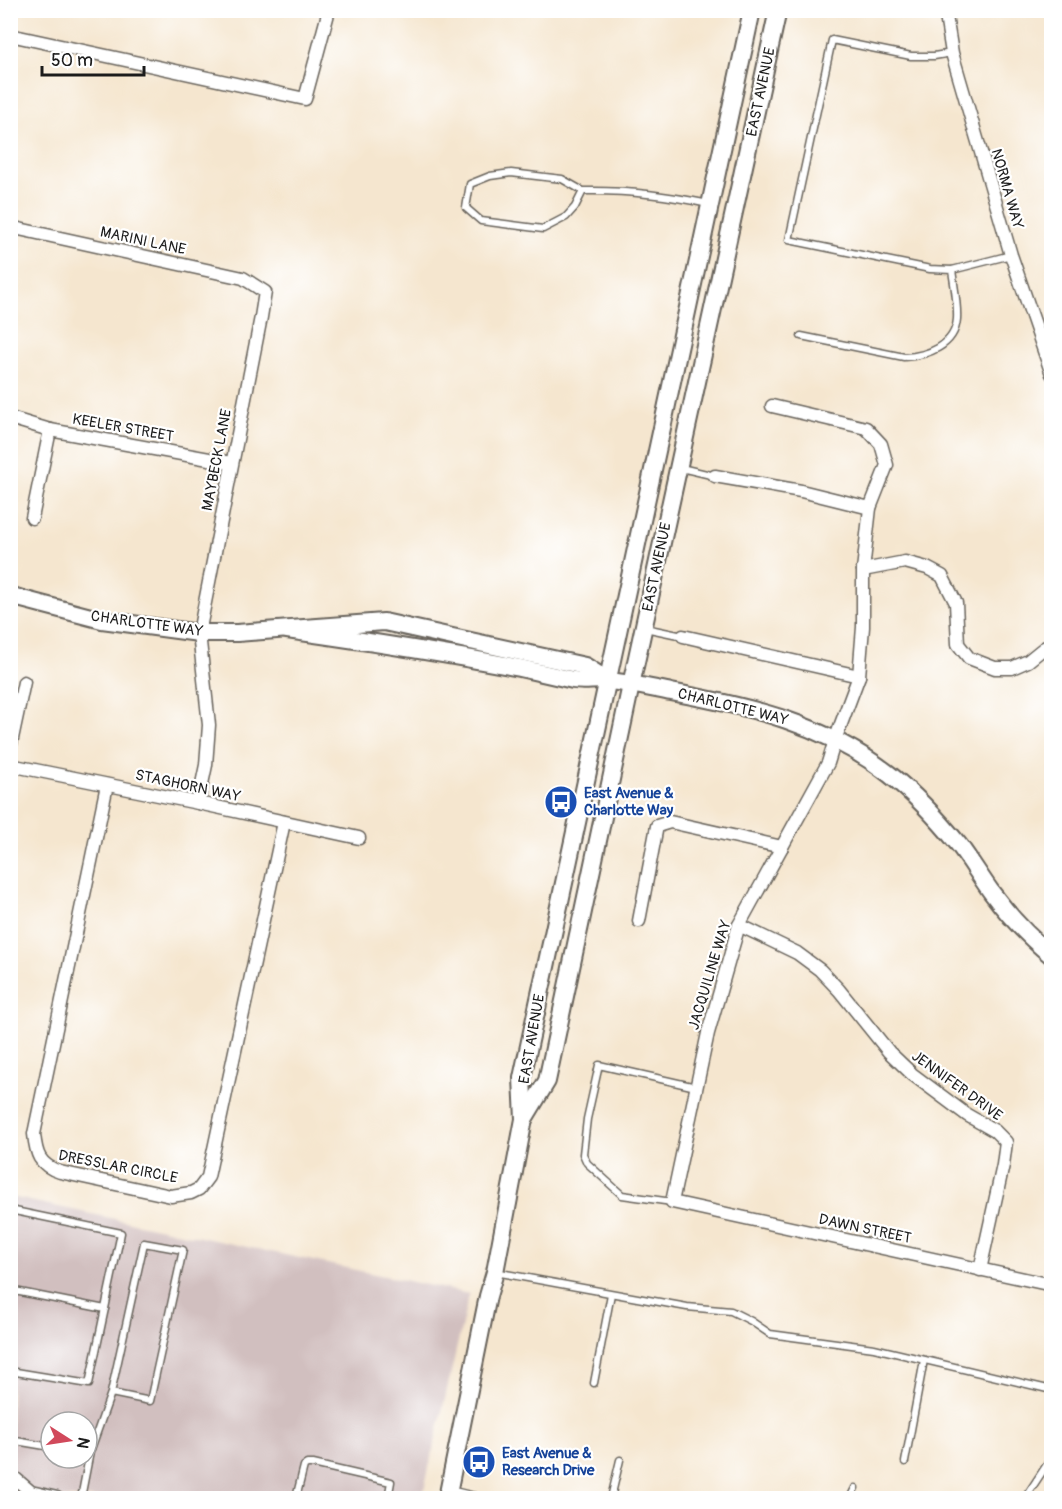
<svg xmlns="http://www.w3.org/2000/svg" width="1062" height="1509" viewBox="0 0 1062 1509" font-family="Pangolin,sans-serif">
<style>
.industrial{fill:#d1bfbf;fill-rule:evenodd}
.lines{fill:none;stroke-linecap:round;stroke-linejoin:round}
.lane-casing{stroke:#68635b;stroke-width:9}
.street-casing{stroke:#68635b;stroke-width:15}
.secondary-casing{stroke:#68635b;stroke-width:20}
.lane{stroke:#fff;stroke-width:6}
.street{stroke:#fff;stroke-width:12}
.secondary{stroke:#fff;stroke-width:16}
.labels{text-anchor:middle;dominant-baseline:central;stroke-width:4.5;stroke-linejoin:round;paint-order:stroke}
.street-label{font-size:15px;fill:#1c1c1c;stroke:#fff}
.transit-label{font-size:15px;font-weight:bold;fill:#164399;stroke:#fff;text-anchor:start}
</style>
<rect width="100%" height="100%" fill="#fff"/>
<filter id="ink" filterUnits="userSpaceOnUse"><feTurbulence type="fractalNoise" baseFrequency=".0167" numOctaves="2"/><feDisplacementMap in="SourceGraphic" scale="12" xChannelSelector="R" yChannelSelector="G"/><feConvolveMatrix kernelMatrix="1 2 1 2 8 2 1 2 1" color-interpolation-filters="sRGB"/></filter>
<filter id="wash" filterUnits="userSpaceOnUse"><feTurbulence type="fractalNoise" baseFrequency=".008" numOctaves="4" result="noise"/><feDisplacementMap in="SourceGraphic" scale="24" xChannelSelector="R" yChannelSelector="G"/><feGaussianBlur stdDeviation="1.35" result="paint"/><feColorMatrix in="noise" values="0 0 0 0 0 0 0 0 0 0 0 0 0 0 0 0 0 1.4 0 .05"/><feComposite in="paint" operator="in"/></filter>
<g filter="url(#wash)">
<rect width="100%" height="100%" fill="#f5e6cf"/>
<path class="industrial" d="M11 1197 469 1294 422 1498H11ZM51 1422H87V1458H51Z"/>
</g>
<g filter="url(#ink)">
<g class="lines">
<defs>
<g id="lane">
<path d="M583 191 562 179 511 173 490 176 470 184 466 208 481 221 543 229 566 217 575 207 583 191C626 190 667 195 709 204"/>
<path d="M952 270 1011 255"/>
<path d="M801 336 904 357C927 356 955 346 957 319 958 304 954 285 952 270L930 269 789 240 832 40 911 56H934L952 53"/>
<path d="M681 468 715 476"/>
<path d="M645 628 683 636"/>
<path d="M672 1202 622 1195 587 1163 583 1154 587 1119 599 1065 696 1087"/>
<path d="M10 1210 121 1233 89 1384 10 1371"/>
<path d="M495 1272 687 1307 731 1311 751 1321 770 1334 874 1348 1052 1390"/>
<path d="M10 1290 105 1309"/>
<path d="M594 1383 611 1294"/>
<path d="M10 1445 16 1441 51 1447"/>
<path d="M905 1462 924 1360"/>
<path d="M450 1490 483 1498"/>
<path d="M81 1498 90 1452 111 1393 144 1243 183 1250 150 1401 111 1393"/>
<path d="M296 1498 304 1466 307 1464H313L391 1482 388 1498"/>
<path d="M611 1498 620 1460"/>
<path d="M850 1498 855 1488"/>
<path d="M1025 1498 1052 1457"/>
</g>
<g id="street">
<path d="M947 10 946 16 952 53 1011 255 1052 374"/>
<path d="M10 35 305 99 329 10"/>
<path d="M10 227 243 278 265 292 261 317 199 633 209 725 206 765 198 803"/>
<path d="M772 406 866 428 881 444 887 465 870 508 863 570V627L859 676 835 740 828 763 739 925 708 1033 672 1202 1052 1285"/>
<path d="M10 418 50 430 231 463"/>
<path d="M715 476 801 491 870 508"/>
<path d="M32 518 50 430"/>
<path d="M863 570 905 562 927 568 942 576 956 603 958 644 969 658 995 668H1012L1028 661 1044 648 1052 644"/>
<path d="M683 636 859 676"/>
<path d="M10 748 24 682"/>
<path d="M10 765 198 803 359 838"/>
<path d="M107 785 34 1134C36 1154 39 1165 60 1172L171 1196 191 1193 199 1189 208 1177 284 822"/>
<path d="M639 921 657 826 670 822 782 847"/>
<path d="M739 925 797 953 820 970 839 990 889 1052 912 1074 967 1115 995 1131 1006 1142 1003 1165 980 1270"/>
<path d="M10 1474 31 1492 57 1498"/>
</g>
<g id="secondary">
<path d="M10 595 22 599 102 620 199 633H237L384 622 585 666 607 680"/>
<path d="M287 630C365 641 443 653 520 668 537 672 555 676 573 680 585 682 597 679 609 681 630 683 651 688 671 692 751 707 823 723 889 774 916 795 938 819 959 845 971 861 981 878 992 893 1009 916 1030 938 1052 956"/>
<path d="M524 1119 547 1081 631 685 778 10"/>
<path d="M447 1498 488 1296 495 1272 524 1119 522 1078 752 10"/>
</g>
</defs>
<use href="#lane" class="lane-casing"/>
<use href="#street" class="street-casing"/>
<use href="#secondary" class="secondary-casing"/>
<use href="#lane" class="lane"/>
<use href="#street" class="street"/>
<use href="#secondary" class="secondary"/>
</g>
</g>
<defs>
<symbol id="bus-disc" viewBox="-11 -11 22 22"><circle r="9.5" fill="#1a4fb4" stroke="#fff"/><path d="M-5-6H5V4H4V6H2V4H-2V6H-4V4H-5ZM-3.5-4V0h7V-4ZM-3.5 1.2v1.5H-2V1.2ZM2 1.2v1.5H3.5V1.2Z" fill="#fff"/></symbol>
</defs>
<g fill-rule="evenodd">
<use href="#bus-disc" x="542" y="783" width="38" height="38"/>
<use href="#bus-disc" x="460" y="1443" width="38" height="38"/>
</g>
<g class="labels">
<g class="street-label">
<text transform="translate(761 92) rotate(-78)">EAST AVENUE</text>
<text transform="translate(1007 189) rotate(74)">NORMA WAY</text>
<text transform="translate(143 241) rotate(12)">MARINI LANE</text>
<text transform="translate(123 428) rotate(10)">KEELER STREET</text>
<text transform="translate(217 460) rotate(-79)">MAYBECK LANE</text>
<text transform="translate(657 567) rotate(-78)">EAST AVENUE</text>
<text transform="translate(147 624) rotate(8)">CHARLOTTE WAY</text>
<text transform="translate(733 707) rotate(14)">CHARLOTTE WAY</text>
<text transform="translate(188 786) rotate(12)">STAGHORN WAY</text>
<text transform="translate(710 975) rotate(-73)">JACQUILINE WAY</text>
<text transform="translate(532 1039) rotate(-80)">EAST AVENUE</text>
<text transform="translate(957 1086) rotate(36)">JENNIFER DRIVE</text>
<text transform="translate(118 1167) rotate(11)">DRESSLAR CIRCLE</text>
<text transform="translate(865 1229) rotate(12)">DAWN STREET</text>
</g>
<g class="transit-label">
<text x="584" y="793">East Avenue &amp;<tspan x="584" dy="17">Charlotte Way</tspan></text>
<text x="502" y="1453">East Avenue &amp;<tspan x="502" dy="17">Research Drive</tspan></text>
</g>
</g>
<rect width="1062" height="1509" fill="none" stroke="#fff" stroke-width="36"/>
<g transform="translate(69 1440) rotate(102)"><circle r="28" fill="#ffffff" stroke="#a4a4a4" stroke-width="1.5"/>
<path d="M0-4.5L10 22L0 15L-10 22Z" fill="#d1495b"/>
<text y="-9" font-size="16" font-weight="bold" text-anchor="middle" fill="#1c1c1c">N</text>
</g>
<path d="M42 66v9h102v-9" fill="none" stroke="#1c1c1c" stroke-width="3"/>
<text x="51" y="66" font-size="18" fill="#1c1c1c" stroke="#ffffff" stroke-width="4.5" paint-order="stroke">50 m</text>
</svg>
